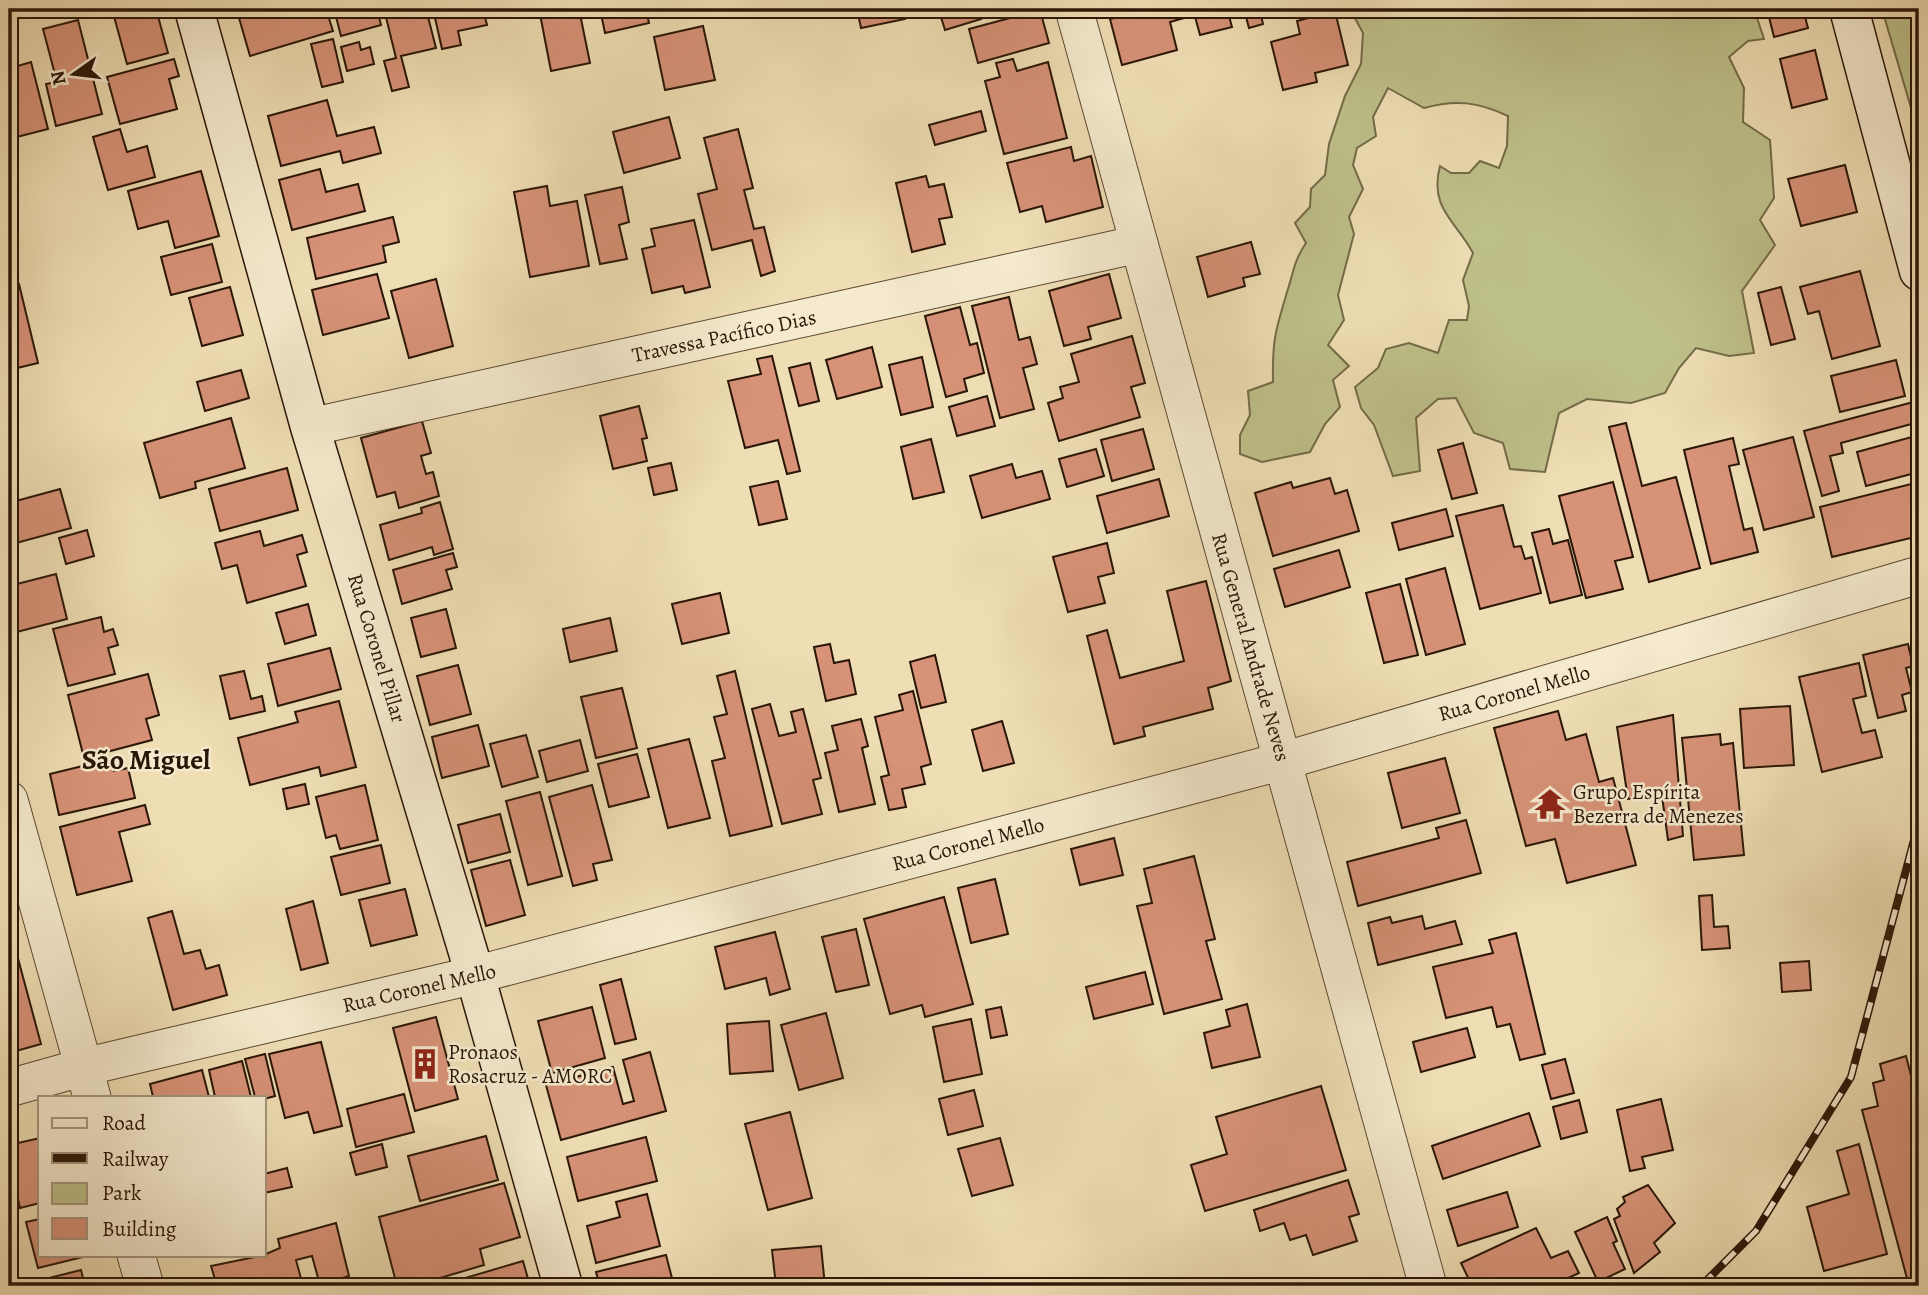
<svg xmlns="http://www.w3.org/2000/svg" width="1928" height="1295" viewBox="0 0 1928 1295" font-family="Alegreya,serif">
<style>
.green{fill:#bec08a;stroke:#746b48;stroke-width:2}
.building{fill:#d79278;stroke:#2a1607;stroke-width:2}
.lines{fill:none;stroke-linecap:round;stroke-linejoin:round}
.street-casing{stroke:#5b4832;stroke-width:39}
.secondary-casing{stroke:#2a1607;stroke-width:41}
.street{stroke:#f5eace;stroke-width:37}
.secondary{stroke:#f5eace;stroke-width:38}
.rail-casing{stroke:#2a1607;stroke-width:8}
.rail{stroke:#f5eace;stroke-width:5;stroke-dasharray:16;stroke-linecap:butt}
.labels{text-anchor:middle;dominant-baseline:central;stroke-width:5;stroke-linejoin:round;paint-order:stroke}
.street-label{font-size:21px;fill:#2a1607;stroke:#f5eace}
.poi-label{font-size:21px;fill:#2a1607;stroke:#f5eace;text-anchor:start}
.district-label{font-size:28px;font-weight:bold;fill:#2a1607;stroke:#f5eace}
</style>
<rect width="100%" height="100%" fill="#efdeb4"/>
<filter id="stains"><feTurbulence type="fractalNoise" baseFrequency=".00286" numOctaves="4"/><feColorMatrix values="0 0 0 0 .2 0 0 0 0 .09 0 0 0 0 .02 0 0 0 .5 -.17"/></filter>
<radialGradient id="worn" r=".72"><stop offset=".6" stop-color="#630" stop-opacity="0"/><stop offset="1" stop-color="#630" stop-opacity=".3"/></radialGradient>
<g class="green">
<path d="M1350 9H1754L1764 39 1748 41 1729 57 1744 88 1743 122 1770 140 1774 198 1760 220 1775 245 1742 291 1754 353 1729 356 1696 348 1679 368 1665 393 1631 403 1587 399 1559 413 1545 472 1510 469 1503 443 1474 433 1456 398 1438 399 1416 418 1420 471 1393 476 1374 425 1361 408 1355 387 1378 368 1386 349 1409 343 1438 353 1449 320H1467L1469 306 1463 280 1473 253C1455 220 1429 208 1440 166L1451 173H1469L1480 161 1499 168 1507 146 1508 116C1478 102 1456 99 1424 108L1388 88 1373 117 1376 136 1357 148 1353 165 1363 189 1349 217 1354 234 1338 295 1344 320 1328 345 1349 366 1333 380 1340 407 1325 424 1310 452 1262 462 1240 454V435L1250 415 1248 391 1273 382C1272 339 1276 329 1288 289 1294 270 1294 261 1306 243L1295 223 1310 207 1311 189 1325 175 1329 144 1345 96 1361 64 1363 33Z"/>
<path d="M1882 9H1903L1919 30V135Z"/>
</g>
<g class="building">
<path d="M112 9H156L168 53 127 64Z"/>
<path d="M244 9H326L333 31 250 56 237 11Z"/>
<path d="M334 9H377L381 25 341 36Z"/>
<path d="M384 9H426L436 48 401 56 409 87 392 91 384 61 396 58Z"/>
<path d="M433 9H483L487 25 458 31 461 45 442 49Z"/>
<path d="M539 9H579L590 63 551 71Z"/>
<path d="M600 9H646L649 23 605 33Z"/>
<path d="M755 9H776L756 14Z"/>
<path d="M857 9H903L905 19 861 28Z"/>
<path d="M957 9H977L981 19 945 30 940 14Z"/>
<path d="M1150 9H1182L1184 18 1170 22 1177 50 1122 65 1110 19Z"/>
<path d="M1193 9H1227L1232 27 1200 35Z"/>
<path d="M1244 9H1288L1261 15 1263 24 1249 28Z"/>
<path d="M1767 9H1803L1808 28 1774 37Z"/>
<path d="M1040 10 1049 43 978 63 969 29Z"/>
<path d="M1335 11 1348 65 1315 73 1317 82 1283 90 1271 42 1300 34 1297 21Z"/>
<path d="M78 20 102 114 56 126 46 84 57 82 43 29Z"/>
<path d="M703 26 715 80 665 90 654 37Z"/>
<path d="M333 39 343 82 322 87 311 44Z"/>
<path d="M359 42 361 50 370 47 374 64 347 71 341 47Z"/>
<path d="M1815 50 1827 99 1792 108 1780 59Z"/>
<path d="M174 59 179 76 169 79 177 109 120 124 107 77Z"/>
<path d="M1013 59 1017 71 1048 62 1067 138 1004 154 985 81 1000 77 996 63Z"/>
<path d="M9 61 11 68 31 62 48 129 9 139Z"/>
<path d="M327 100 337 136 374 127 381 153 343 163 340 151 281 166 268 116Z"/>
<path d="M981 111 986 131 935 145 929 125Z"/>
<path d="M669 117 680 158 624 173 613 132Z"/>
<path d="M120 129 127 152 147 146 155 177 108 190 93 137Z"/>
<path d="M738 129 753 188 744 190 754 229 764 227 775 271 761 276 752 240 712 250 698 194 717 189 704 138Z"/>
<path d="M1071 147 1074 161 1091 156 1103 207 1046 222 1042 206 1020 212 1007 163Z"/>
<path d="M1845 165 1857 212 1801 226 1788 179Z"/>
<path d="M320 169 326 192 358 184 365 211 292 230 279 180Z"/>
<path d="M201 171 219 236 175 248 168 221 138 229 128 191Z"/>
<path d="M926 176 929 187 944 184 952 217 939 219 945 244 912 252 896 183Z"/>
<path d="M547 186 550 206 577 201 589 266 530 277 514 192Z"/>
<path d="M622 187 629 222 619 225 627 259 600 264 585 195Z"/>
<path d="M393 217 399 242 383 246 386 262 316 279 307 238Z"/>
<path d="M694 220 710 287 685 293 683 286 652 293 642 249 655 246 651 229Z"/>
<path d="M1251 242 1260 274 1243 278 1245 286 1208 297 1197 257Z"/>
<path d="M212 244 222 282 171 295 161 257Z"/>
<path d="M1860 271 1880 346 1832 359 1819 311 1808 314 1800 287Z"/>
<path d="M377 274 389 318 323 335 312 290Z"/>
<path d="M1109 274 1121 318 1088 327 1091 339 1064 346 1049 291Z"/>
<path d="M436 279 453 346 409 358 391 291Z"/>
<path d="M19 284 38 363 9 370V287Z"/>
<path d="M230 287 243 335 202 346 189 298Z"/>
<path d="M1781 287 1795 339 1771 345 1758 293Z"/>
<path d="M1009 297 1019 340 1030 337 1037 364 1023 368 1034 409 1000 418 972 306Z"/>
<path d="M960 307 970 345 977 343 984 373 964 379 967 391 946 397 925 316Z"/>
<path d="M1132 336 1145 383 1131 387 1140 417 1059 441 1048 403 1063 398 1060 387 1079 382 1071 354Z"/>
<path d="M872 347 882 387 837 399 826 360Z"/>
<path d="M772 356 800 471 787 474 778 440 745 448 728 381 761 374 757 359Z"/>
<path d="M922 357 933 407 901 415 889 365Z"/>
<path d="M1896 360 1905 396 1840 412 1831 376Z"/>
<path d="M810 363 819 401 799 406 789 368Z"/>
<path d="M241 370 249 398 205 411 197 382Z"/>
<path d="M987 396 995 426 957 436 949 407Z"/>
<path d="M1917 401 1919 422 1841 443 1843 453 1830 456 1839 491 1822 496 1804 431Z"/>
<path d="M639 406 647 438 642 439 647 461 613 469 600 416Z"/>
<path d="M231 418 245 468 195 482 196 488 160 498 144 443Z"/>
<path d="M422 421 431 453 421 456 426 474 433 472 439 496 399 508 395 492 377 497 361 438Z"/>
<path d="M1626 423 1642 486 1676 477 1700 568 1649 582 1609 427Z"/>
<path d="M1143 429 1154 469 1112 481 1101 440Z"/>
<path d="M1919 435V472L1866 486 1857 452Z"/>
<path d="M1793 437 1814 517 1764 530 1743 450Z"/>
<path d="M1733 438 1739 464 1729 466 1744 530 1752 528 1758 552 1711 564 1684 450Z"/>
<path d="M931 439 944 492 913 499 901 447Z"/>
<path d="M1463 443 1477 493 1452 499 1438 450Z"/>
<path d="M1096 449 1104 476 1067 487 1059 459Z"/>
<path d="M671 463 677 490 654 495 648 468Z"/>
<path d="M1012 464 1016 478 1042 471 1050 499 982 518 970 476Z"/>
<path d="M287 468 298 510 220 531 209 489Z"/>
<path d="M9 474 16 501 60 489 71 528 9 545Z"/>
<path d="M1330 478 1335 494 1347 490 1359 531 1273 556 1255 493 1291 482 1293 488Z"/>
<path d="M1159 479 1169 516 1107 533 1097 496Z"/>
<path d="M778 481 787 519 759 525 750 487Z"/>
<path d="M1613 482 1633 557 1615 561 1623 589 1586 598 1559 496Z"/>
<path d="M1919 482V536L1832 557 1820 507Z"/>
<path d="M440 502 453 549 434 555 432 547 389 560 380 525 422 513 421 508Z"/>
<path d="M1503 505 1514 547 1521 546 1525 559 1532 557 1541 593 1480 609 1456 516Z"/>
<path d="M1446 509 1453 536 1399 550 1392 523Z"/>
<path d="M1549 529 1553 544 1568 540 1582 595 1550 603 1532 533Z"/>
<path d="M87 530 94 556 66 564 59 538Z"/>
<path d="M260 531 264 546 302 535 307 552 297 555 306 586 247 603 237 565 222 569 215 543Z"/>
<path d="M1107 543 1114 573 1098 577 1105 603 1068 612 1053 557Z"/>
<path d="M1339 550 1350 587 1285 607 1274 569Z"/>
<path d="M453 553 457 567 446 570 452 589 402 604 393 570Z"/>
<path d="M1445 568 1465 644 1426 655 1406 579Z"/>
<path d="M56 574 67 619 9 634V586Z"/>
<path d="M1206 581 1231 681 1208 688 1213 709 1143 727 1145 736 1114 744 1087 636 1107 630 1120 678 1184 661 1167 591Z"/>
<path d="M1400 584 1418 655 1384 663 1366 593Z"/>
<path d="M720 593 729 633 682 644 672 604Z"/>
<path d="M308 604 316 635 285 644 276 613Z"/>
<path d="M446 609 456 648 421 657 411 618Z"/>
<path d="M101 617 104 632 113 629 118 645 108 648 115 674 68 686 53 629Z"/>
<path d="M610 618 617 651 570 662 563 629Z"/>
<path d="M830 644 834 663 849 660 856 694 826 701 814 647Z"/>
<path d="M1908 644 1913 666 1906 668 1912 692 1902 695 1906 711 1878 718 1863 655Z"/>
<path d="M330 648 341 689 278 706 268 664Z"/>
<path d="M935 655 946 702 921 708 910 662Z"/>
<path d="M1859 663 1866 696 1853 699 1862 733 1875 730 1882 757 1822 772 1799 677Z"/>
<path d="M458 665 471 714 430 725 417 676Z"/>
<path d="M244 671 251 699 262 696 265 711 230 719 220 676Z"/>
<path d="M735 671 772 826 730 836 712 761 725 758 714 717 727 714 717 676Z"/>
<path d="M148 674 159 715 146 719 152 740 84 758 68 695Z"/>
<path d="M622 688 637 748 596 758 581 697Z"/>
<path d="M913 691 931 764 921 767 925 784 902 789 906 807 889 810 881 777 889 775 875 717 903 710 899 695Z"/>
<path d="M339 701 356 767 321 776 319 767 250 785 238 738 298 722 295 712Z"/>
<path d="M770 704 779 736 796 732 791 712 803 709 821 778 813 780 822 814 782 824 752 709Z"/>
<path d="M1790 706 1794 765 1744 768 1740 709Z"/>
<path d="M1558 711 1566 740 1586 734 1599 782 1613 778 1636 865 1567 883 1555 839 1526 846 1494 728Z"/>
<path d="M1673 715 1683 836 1668 840 1662 796 1628 799 1617 727Z"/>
<path d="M861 719 868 746 862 748 875 804 839 812 825 753 838 750 832 726Z"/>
<path d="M1002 721 1014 763 983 771 972 730Z"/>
<path d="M478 725 489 766 442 778 432 737Z"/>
<path d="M1720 734 1721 745 1733 743 1744 855 1694 860 1682 738Z"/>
<path d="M526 735 538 777 502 787 490 744Z"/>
<path d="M689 739 710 818 668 828 648 749Z"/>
<path d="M580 740 588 771 547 782 539 751Z"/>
<path d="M637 754 649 797 609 807 598 764Z"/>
<path d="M1445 758 1460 813 1402 828 1388 773Z"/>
<path d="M111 759 114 771 128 768 135 798 59 815 50 774Z"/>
<path d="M305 784 309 804 287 809 283 789Z"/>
<path d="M365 785 378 840 340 849 336 835 326 838 316 797Z"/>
<path d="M592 785 612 860 593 864 597 880 573 886 549 797Z"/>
<path d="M540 792 562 876 528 885 506 801Z"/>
<path d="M145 805 150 824 119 832 132 881 77 895 60 827Z"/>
<path d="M500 814 510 852 468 863 458 825Z"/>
<path d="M1466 820 1481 873 1358 906 1347 862 1439 838 1436 828Z"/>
<path d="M1114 838 1123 875 1080 885 1071 849Z"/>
<path d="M381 845 390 883 341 895 331 857Z"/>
<path d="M1194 856 1215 939 1206 941 1222 999 1164 1014 1137 906 1152 903 1144 869Z"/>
<path d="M510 860 525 915 486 926 471 870Z"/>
<path d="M995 879 1008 934 971 943 958 888Z"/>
<path d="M405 889 417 935 371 946 359 900Z"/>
<path d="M1712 895 1714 927 1728 926 1730 948 1702 950 1699 896Z"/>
<path d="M944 897 973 1004 925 1017 922 1005 890 1014 864 919Z"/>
<path d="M313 901 328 963 301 970 286 909Z"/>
<path d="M172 911 184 954 200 950 206 969 219 965 227 995 173 1010 148 918Z"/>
<path d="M1422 916 1425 929 1455 921 1462 944 1378 965 1368 923 1390 917 1392 923Z"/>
<path d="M9 925 41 1044 9 1053Z"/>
<path d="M856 929 869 985 836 992 822 937Z"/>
<path d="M775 932 790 989 770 995 766 978 725 989 715 947Z"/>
<path d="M1516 933 1545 1054 1520 1060 1510 1024 1497 1027 1492 1007 1446 1018 1433 967 1493 953 1489 940Z"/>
<path d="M1809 961 1811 990 1782 992 1780 963Z"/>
<path d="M1145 972 1153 1004 1094 1019 1086 987Z"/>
<path d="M621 979 636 1039 615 1044 600 985Z"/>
<path d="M1247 1004 1260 1057 1212 1068 1204 1033 1230 1026 1226 1010Z"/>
<path d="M592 1007 605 1058 552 1073 538 1021Z"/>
<path d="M1001 1007 1007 1035 991 1038 986 1010Z"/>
<path d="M826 1013 843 1078 799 1090 781 1025Z"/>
<path d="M436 1017 458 1099 415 1111 393 1028Z"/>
<path d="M971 1019 982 1074 944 1082 933 1027Z"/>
<path d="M769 1021 773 1071 730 1074 727 1024Z"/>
<path d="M1467 1028 1475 1057 1421 1072 1413 1042Z"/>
<path d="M321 1042 342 1126 314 1133 308 1112 285 1118 269 1054Z"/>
<path d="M650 1052 666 1111 561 1140 546 1085 613 1067 623 1104 634 1101 623 1060Z"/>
<path d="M265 1054 275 1096 264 1099 255 1097 245 1059Z"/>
<path d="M1906 1056 1919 1107V1286H1909L1862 1110 1878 1106 1873 1083 1884 1080 1880 1064Z"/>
<path d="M1565 1059 1574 1093 1551 1099 1542 1065Z"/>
<path d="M242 1061 251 1097H215L209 1070Z"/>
<path d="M202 1070 209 1097H153L150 1084Z"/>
<path d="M1321 1086 1346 1170 1205 1211 1191 1165 1227 1154 1216 1117Z"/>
<path d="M974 1090 983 1126 948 1135 939 1099Z"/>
<path d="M404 1094 414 1132 356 1147 347 1109Z"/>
<path d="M1661 1099 1673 1150 1642 1157 1645 1168 1630 1171 1617 1110Z"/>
<path d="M1579 1100 1587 1132 1561 1139 1553 1107Z"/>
<path d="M790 1112 812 1198 768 1210 745 1124Z"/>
<path d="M1529 1113 1540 1146 1443 1179 1432 1146Z"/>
<path d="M486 1136 498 1180 420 1201 408 1156Z"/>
<path d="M646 1137 657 1181 578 1201 567 1157Z"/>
<path d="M40 1138V1203L20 1208 9 1161V1145Z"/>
<path d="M1000 1138 1013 1185 972 1196 958 1149Z"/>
<path d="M382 1144 387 1167 356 1175 350 1153Z"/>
<path d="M1859 1144 1887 1254 1824 1271 1807 1207 1849 1194 1837 1151Z"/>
<path d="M287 1168 292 1187 264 1193V1174Z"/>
<path d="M1348 1180 1359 1214 1349 1217 1357 1241 1313 1255 1306 1235 1290 1240 1284 1223 1260 1231 1254 1210Z"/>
<path d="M504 1183 520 1237 480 1249 484 1265 413 1286H397L379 1217Z"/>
<path d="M1648 1185 1675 1223 1654 1243 1660 1252 1634 1273 1614 1219 1620 1216 1617 1209 1625 1202 1623 1197Z"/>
<path d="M1507 1192 1518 1227 1458 1246 1447 1210Z"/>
<path d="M647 1194 660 1246 596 1263 587 1226 620 1217 616 1202Z"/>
<path d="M1607 1217 1617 1241 1613 1243 1625 1269 1598 1282 1575 1232Z"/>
<path d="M40 1219V1255H91L38 1268 26 1222Z"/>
<path d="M336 1223 349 1276 320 1285 312 1256 296 1260 303 1286H217L211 1266 264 1255 280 1248 278 1239Z"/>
<path d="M1536 1228 1551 1258 1568 1251 1579 1273 1551 1286H1472L1461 1263Z"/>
<path d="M821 1246 825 1286H776L772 1250Z"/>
<path d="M666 1255 674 1286H600L596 1272Z"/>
<path d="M523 1261 530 1286H438Z"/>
<path d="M81 1270 85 1286H17Z"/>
</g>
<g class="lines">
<defs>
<g id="street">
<path d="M1074 9 1428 1286"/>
<path d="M310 427 1139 244"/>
<path d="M9 800 92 1097"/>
<path d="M9 1088 84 1067 475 975 1283 761 1919 575"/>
<path d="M136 1255 145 1286"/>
</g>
<g id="secondary">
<path d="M194 9 310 427 475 975 563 1286"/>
<path d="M1849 9 1919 271"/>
</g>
</defs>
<use href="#street" class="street-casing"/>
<use href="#secondary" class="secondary-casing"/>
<use href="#street" class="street"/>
<use href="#secondary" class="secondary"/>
<defs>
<path id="rail" d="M1701 1286 1756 1231 1851 1077 1919 821"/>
</defs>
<use href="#rail" class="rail-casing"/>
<use href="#rail" class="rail"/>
</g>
<defs>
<symbol id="temple-bare" viewBox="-9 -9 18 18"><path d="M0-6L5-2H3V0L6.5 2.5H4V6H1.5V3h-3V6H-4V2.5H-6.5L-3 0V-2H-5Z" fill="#8f2418" stroke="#f5eace" stroke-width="2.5" paint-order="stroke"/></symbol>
<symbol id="building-bare" viewBox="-9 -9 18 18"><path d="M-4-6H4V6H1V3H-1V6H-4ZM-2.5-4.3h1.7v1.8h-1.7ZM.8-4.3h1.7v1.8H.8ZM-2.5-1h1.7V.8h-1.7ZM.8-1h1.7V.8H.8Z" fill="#8f2418" stroke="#f5eace" stroke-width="2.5" paint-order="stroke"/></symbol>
</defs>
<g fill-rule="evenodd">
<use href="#temple-bare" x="1528" y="782" width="44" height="44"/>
<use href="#building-bare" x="403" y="1042" width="44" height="44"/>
</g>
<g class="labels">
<g class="street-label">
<text transform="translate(724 336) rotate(-12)">Travessa Pacífico Dias</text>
<text transform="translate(1251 647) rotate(74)">Rua General Andrade Neves</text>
<text transform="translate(377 648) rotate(73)">Rua Coronel Pillar</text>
<text transform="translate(1514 693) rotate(-16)">Rua Coronel Mello</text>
<text transform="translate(968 844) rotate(-15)">Rua Coronel Mello</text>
<text transform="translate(419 988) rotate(-13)">Rua Coronel Mello</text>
</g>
<g class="poi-label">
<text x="1573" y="792">Grupo Espírita<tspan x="1573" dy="24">Bezerra de Menezes</tspan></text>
<text x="448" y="1052">Pronaos<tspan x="448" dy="24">Rosacruz - AMORC</tspan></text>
</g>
<g class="district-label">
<text x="146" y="760">São Miguel</text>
</g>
</g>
<rect width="1928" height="1295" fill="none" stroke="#efdeb4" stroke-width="35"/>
<rect x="10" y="10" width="1907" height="1274" fill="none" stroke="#2a1607" stroke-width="3.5"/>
<rect x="18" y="18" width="1893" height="1260" fill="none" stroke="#2a1607" stroke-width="2"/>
<rect x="38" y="1096" width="228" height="161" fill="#f5eace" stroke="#a4957e" stroke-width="2"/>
<rect x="52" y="1118" width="35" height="10" fill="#f5eace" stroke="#a4957e" stroke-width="2"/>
<text x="102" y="1130" font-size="21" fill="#2a1607">Road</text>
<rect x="52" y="1153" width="35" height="10" fill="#2a1607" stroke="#a4957e" stroke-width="2"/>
<text x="102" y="1166" font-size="21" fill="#2a1607">Railway</text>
<rect x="52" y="1183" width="35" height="21" fill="#bec08a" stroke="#a4957e" stroke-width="2"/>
<text x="102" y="1200" font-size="21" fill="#2a1607">Park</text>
<rect x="52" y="1218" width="35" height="21" fill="#d79278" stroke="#a4957e" stroke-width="2"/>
<text x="102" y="1236" font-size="21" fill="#2a1607">Building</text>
<g transform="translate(74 74) rotate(256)" stroke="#f5eace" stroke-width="5" paint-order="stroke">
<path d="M0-5L12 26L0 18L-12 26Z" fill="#2a1607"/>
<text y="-10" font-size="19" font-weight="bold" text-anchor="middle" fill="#2a1607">N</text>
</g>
<rect width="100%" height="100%" filter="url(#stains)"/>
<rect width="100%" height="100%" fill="url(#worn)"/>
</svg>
